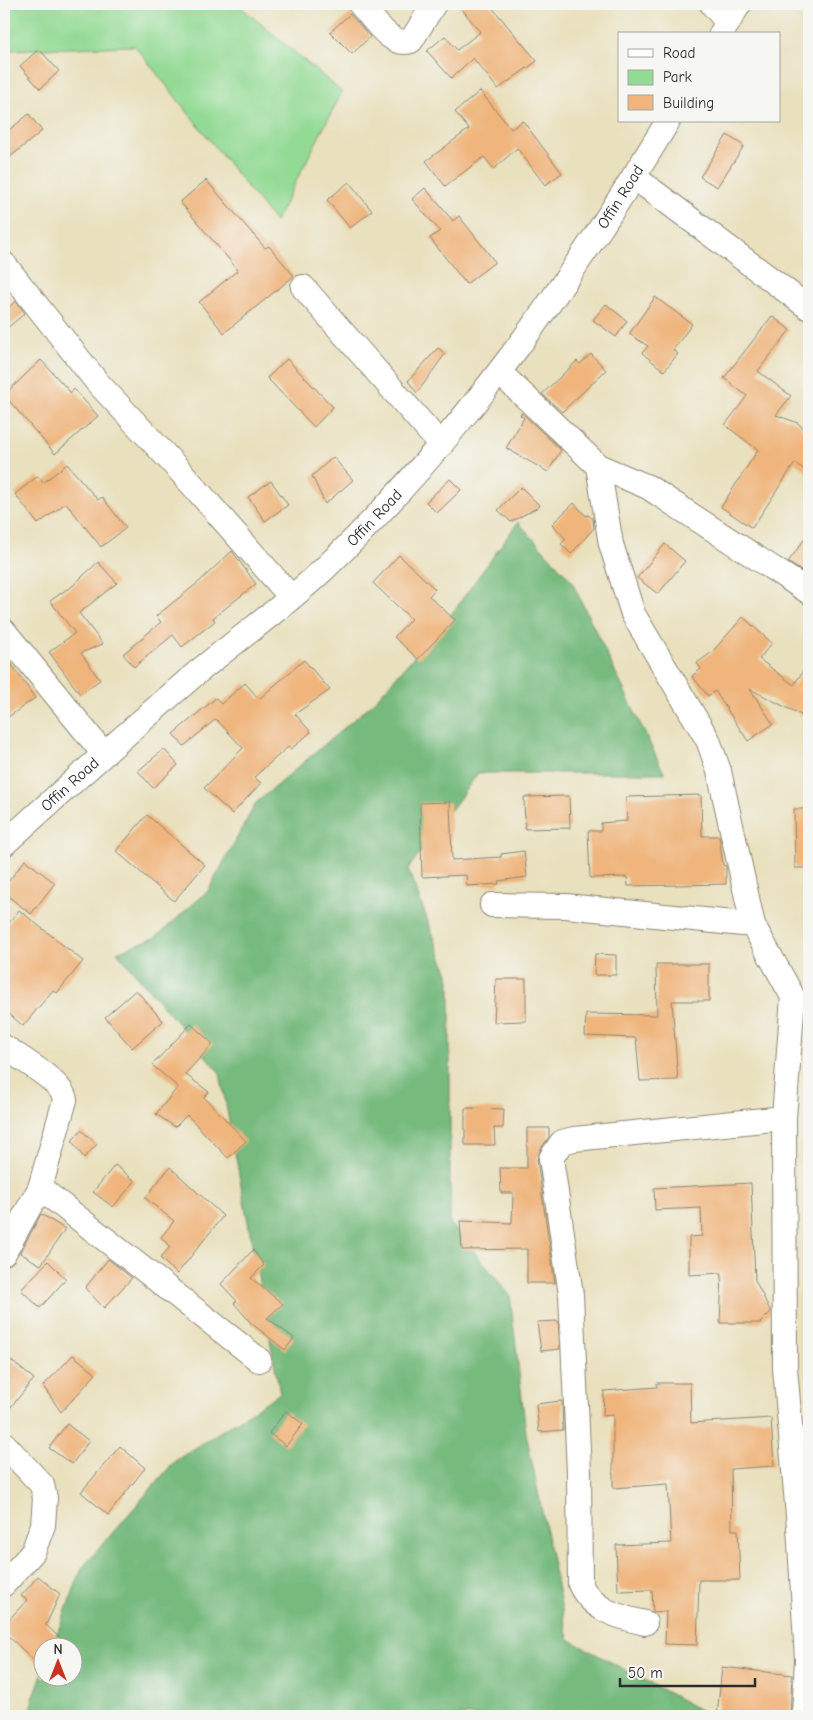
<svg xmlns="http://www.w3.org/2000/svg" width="813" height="1720" viewBox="0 0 813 1720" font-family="'Comic Neue',sans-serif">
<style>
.green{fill:#93da94;stroke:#5f8260}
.forest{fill:#76ba7e;stroke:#507254}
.building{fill:#efb57d}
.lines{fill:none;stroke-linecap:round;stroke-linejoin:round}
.minor-casing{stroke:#8a8674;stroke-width:26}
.minor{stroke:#fff;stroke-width:24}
.labels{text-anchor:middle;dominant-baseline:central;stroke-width:4;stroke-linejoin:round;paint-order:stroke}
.street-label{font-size:16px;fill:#2b2b2b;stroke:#f6f6f2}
</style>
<rect width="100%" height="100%" fill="#f6f6f2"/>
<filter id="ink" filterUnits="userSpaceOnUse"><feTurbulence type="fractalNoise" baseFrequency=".02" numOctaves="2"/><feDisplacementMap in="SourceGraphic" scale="10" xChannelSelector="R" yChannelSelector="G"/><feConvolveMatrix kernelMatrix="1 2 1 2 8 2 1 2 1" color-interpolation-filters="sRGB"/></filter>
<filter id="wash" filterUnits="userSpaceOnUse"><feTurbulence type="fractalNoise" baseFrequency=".0096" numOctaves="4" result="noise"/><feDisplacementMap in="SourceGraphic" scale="20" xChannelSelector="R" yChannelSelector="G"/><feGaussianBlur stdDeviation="1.12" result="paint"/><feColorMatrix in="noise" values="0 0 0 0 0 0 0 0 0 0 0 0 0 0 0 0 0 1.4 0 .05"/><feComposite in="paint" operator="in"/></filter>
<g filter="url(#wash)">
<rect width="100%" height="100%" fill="#e9e0bd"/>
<path class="green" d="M4 4H237L342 92 275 222 135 46 4 50Z"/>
<path class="forest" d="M518 522 571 580 664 773H478L408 869 450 979V1223L510 1295 526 1433 568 1639 711 1716H27L42 1674V1678H72V1648L52 1647 82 1568 175 1461 280 1393 220 1073 117 952 156 937 208 891 256 803 372 704 450 616Z"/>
<g id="blocks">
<g class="building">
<path d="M458 4H489L537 61 498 89 473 58 451 78 427 51 445 36 457 50 480 32Z"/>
<path d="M350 14 370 37 352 54 330 32Z"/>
<path d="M39 49 59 71 40 89 20 66Z"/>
<path d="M480 91 511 129 523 121 562 173 545 185 517 148 494 169 484 157 445 186 426 161 469 129 455 112Z"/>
<path d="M29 114 42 131 4 162V134Z"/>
<path d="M727 135 744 146 717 187 700 177Z"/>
<path d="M206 180 265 248 269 246 294 276 224 333 199 302 238 270 180 202Z"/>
<path d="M349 182 372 211 350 228 327 200Z"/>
<path d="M425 188 453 221 459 216 495 262 466 284 430 238 440 231 412 199Z"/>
<path d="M655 297 692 324 673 350 678 354 664 371 642 353 648 346 629 334Z"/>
<path d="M16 301 25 313 4 331V311Z"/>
<path d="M606 304 627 321 616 337 593 320Z"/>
<path d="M772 316 790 330 758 371 791 396 776 415 798 423 809 435V473L795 463 752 528 721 507 758 450 725 425 747 396 724 378Z"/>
<path d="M438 348 445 354 417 393 408 381Z"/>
<path d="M591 354 606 370 562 412 542 394 577 361 580 364Z"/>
<path d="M287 359 333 407 314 427 267 378Z"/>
<path d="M41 360 71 393 74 389 98 416 55 454 4 395Z"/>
<path d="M522 413 561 450 548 472 506 448 524 418 520 415Z"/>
<path d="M333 457 353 480 325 504 312 476Z"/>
<path d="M67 464 98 500 102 497 126 528 101 547 66 503 38 524 15 494 38 476 43 483Z"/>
<path d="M450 479 461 490 437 513 426 502Z"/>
<path d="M271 481 288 505 265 521 248 497Z"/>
<path d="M521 487 540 506 511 522 498 510Z"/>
<path d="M574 503 586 516 588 515 593 519 594 528 571 554 561 544 566 539 552 524Z"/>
<path d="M809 533V561L801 571 788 562Z"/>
<path d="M665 544 685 561 658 594 637 578Z"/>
<path d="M232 551 256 584 213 618 215 621 182 647 173 635 134 667 123 654 161 622 156 616 199 582Z"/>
<path d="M399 555 435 589 429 596 455 620 418 659 394 637 411 619 373 583Z"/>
<path d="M98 562 117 583 79 613 103 644 81 653 100 680 80 694 49 652 75 633 50 601 67 589 68 590Z"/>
<path d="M743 617 772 643 759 659 794 685 809 662V719L750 689 773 724 748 741 715 691 708 696 692 676 701 669 697 663 712 652Z"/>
<path d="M4 653 35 698 4 720Z"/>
<path d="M304 660 330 690 295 714 311 732 291 749 288 747 254 777 261 783 232 814 204 788 243 748 216 719 184 746 173 734 216 698 221 704 245 683 259 699Z"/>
<path d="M164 749 178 765 153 788 138 771Z"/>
<path d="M701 795 702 836H719L723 865 726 866V884L628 886 627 877 590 878 588 831H601V823L627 821 626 797Z"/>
<path d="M569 796 570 828 525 829 524 797Z"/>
<path d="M450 802 452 860 501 857V854L524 851 527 877 498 881 499 884 467 886 466 875 422 877 420 803Z"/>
<path d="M794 809H809V868H795Z"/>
<path d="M147 815 205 865 174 901 116 851Z"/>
<path d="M25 860 55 883 31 914 4 893V887Z"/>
<path d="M19 910 83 961 57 993 53 990 23 1026 4 1009V929Z"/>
<path d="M595 954 616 955V975H594Z"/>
<path d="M656 964H709V1001H672L678 1080 640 1081 636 1038 585 1036 586 1014 657 1015Z"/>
<path d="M496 979H526V1021L494 1022Z"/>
<path d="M136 990 163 1021 132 1048 105 1017Z"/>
<path d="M191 1024 213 1044 185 1074 209 1092 204 1097 246 1141 228 1158 187 1115 175 1127 156 1114 178 1087 152 1065Z"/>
<path d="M465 1108 504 1109 503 1128H494L495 1145H465Z"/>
<path d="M527 1128H549V1137L540 1150 537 1160 555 1283H527V1249L462 1250 460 1221 512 1223 513 1193H501L500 1168H527Z"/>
<path d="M81 1130 97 1144 84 1158 72 1141Z"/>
<path d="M115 1165 135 1181 113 1207 93 1192Z"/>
<path d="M170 1167 223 1216 177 1274 160 1258 170 1247 161 1237 174 1221 145 1198Z"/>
<path d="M751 1183 755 1280 771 1312 760 1323H720L722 1273 689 1275V1237L702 1236 701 1208 655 1210 654 1188Z"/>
<path d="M41 1214 65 1229 41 1265 20 1253Z"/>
<path d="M253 1250 264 1265 251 1278 283 1304 267 1318 294 1338 285 1350 251 1323 234 1303 237 1301 221 1284Z"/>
<path d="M108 1259 132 1278 104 1308 85 1288Z"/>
<path d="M48 1261 66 1279 40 1308 21 1290Z"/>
<path d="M558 1321 560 1349 541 1351 537 1322Z"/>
<path d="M4 1355 34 1379 4 1415Z"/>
<path d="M73 1355 96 1374 61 1412 43 1386Z"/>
<path d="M657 1383H690L691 1423 771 1418 774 1466 731 1469 732 1530H738L740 1580H699L697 1645 665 1644 666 1611 653 1612 652 1590 618 1591 616 1545 671 1543 668 1484 613 1488V1415L603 1416 604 1391 657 1387Z"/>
<path d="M562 1401 563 1430 539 1432 536 1404Z"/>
<path d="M286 1411 303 1424 286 1446 269 1433Z"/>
<path d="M67 1424 89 1441 72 1464 49 1448Z"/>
<path d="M120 1446 145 1468 108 1515 81 1492Z"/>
<path d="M38 1576 60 1594 46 1625 61 1639 55 1648H42V1668L4 1632V1625L27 1600 21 1596Z"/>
<path d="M722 1667 792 1675 790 1716H717Z"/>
</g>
</g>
</g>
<g filter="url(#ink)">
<use href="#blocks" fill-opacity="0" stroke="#8a8674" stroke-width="1"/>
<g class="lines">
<defs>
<g id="minor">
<path d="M360 4C373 18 391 48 411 41L434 4"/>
<path d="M712 4 728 23"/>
<path d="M721 34 739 4"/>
<path d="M634 177 809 308"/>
<path d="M4 264 97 382 182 473 291 597"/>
<path d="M303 287 441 445"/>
<path d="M500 373 598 466 648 487 809 592"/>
<path d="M598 466 611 544 633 614 708 740 719 771 753 925 793 997 784 1118 785 1368 799 1527 807 1659 804 1716"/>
<path d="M4 631 104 754"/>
<path id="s1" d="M4 844C66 788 129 731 193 676 236 640 283 608 324 569 461 438 570 283 668 121"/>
<path d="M492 905 566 906 753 925"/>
<path d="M4 1047C19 1057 64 1083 65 1100L40 1188 4 1253"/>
<path d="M40 1188 259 1360"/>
<path d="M4 1444 42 1485 45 1498 43 1525 33 1552 4 1584"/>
<path d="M645 1623C618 1617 592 1610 580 1584L579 1472 571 1295 551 1158 562 1142 574 1139 784 1118"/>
</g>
</defs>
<use href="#minor" class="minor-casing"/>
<use href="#minor" class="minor"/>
</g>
</g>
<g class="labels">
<g class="street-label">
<text stroke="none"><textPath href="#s1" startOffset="899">Offin Road</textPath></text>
<text stroke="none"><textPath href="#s1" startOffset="494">Offin Road</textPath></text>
<text stroke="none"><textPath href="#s1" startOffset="89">Offin Road</textPath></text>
</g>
</g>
<rect width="813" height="1720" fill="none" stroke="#f6f6f2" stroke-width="20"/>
<rect x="618" y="32" width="162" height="90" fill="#f6f6f2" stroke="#a5a5a2"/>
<rect x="628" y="49" width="25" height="8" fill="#ffffff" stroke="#a5a5a2"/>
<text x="663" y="58" font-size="15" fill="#2b2b2b">Road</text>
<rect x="628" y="70" width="25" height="15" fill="#93da94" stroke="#a5a5a2"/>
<text x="663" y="82" font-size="15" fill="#2b2b2b">Park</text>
<rect x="628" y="95" width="25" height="15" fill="#efb57d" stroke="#a5a5a2"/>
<text x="663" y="108" font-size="15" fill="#2b2b2b">Building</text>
<g transform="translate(58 1662)"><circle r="24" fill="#f6f6f2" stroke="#a5a5a2"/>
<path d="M0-4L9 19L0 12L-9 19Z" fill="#c8321e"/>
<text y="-8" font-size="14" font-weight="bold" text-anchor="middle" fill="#2b2b2b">N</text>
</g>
<path d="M620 1678v8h135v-8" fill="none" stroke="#2b2b2b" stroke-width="2.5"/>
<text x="628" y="1678" font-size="15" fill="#2b2b2b" stroke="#f6f6f2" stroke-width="4" paint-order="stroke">50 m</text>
</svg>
